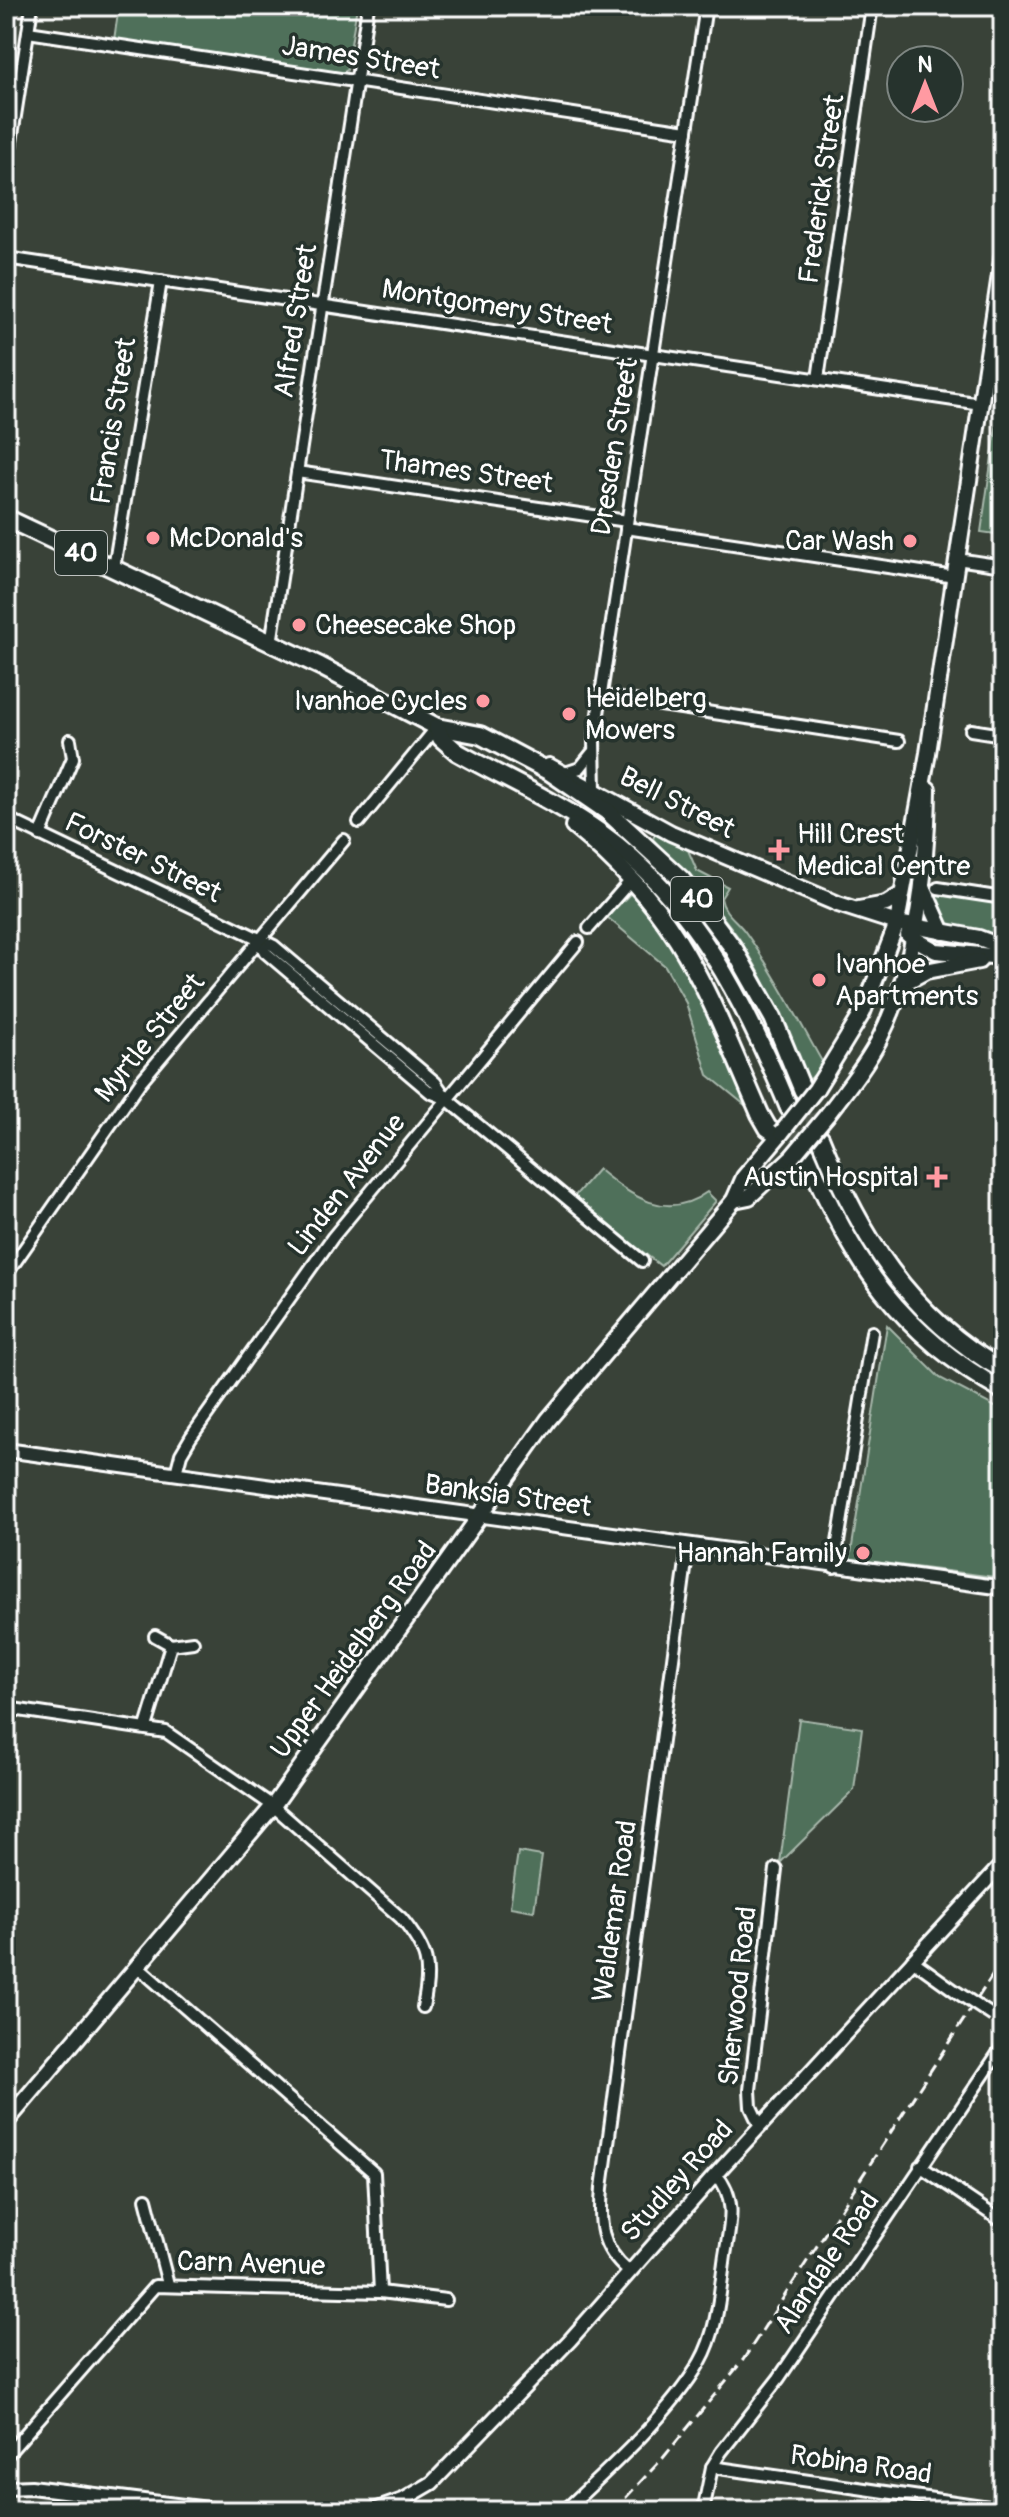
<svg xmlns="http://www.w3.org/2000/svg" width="1009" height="2517" viewBox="0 0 1009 2517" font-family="Pangolin,sans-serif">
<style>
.green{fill:#50705a;stroke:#a8b8ac;stroke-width:2}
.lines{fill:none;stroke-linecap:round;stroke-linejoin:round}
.trunk-tunnel{stroke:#4d554c;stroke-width:16;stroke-dasharray:16 8;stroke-linecap:butt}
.minor-casing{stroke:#fff;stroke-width:16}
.tertiary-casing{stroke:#fff;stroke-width:18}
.secondary-casing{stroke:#fff;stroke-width:20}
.trunk-casing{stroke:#fff;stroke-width:22}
.minor{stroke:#26332d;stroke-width:10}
.tertiary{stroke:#26332d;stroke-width:12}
.secondary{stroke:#26332d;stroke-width:14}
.trunk{stroke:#26332d;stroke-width:16}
.rail{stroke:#fff;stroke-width:3;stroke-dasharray:12 6;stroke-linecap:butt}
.minor-bridge-casing{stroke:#fff;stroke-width:16;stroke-linecap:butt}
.secondary-bridge-casing{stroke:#fff;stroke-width:20;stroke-linecap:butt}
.minor-bridge{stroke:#26332d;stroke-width:10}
.secondary-bridge{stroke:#26332d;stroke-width:14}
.poi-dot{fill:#ff9aa2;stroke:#26332d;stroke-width:3}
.labels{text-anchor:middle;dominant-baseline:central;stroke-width:7;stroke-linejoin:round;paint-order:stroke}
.shield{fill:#26332d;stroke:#bec2c0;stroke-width:2}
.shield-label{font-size:26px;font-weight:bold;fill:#fff}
.street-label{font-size:28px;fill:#fff;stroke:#26332d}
.poi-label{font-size:28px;fill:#fff;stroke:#26332d;text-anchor:start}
</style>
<rect width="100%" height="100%" fill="#394238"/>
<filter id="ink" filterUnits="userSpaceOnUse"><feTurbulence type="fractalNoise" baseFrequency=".0125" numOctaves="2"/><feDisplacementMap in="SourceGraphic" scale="16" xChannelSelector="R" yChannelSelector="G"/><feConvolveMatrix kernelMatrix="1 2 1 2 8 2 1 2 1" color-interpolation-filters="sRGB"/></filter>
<g filter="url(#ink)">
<g class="green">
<path d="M119 6H357L347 70 341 74 114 40Z"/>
<path d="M1003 381V535L981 532Z"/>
<path d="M655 834 688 850 697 871 728 887 721 898C723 913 737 920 746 933 775 974 799 1021 824 1065L808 1081C787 1032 768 981 738 937 713 901 681 872 653 839Z"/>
<path d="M928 883 1003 901V936L945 924Z"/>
<path d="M632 892 683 951 751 1110 708 1075 686 1003 665 966 607 917Z"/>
<path d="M598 1169C631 1196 666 1222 707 1192L716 1201 661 1266 573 1198Z"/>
<path d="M887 1325 940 1378 1003 1411V1578L850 1559Z"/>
<path d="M799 1719 862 1728 854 1790 780 1863Z"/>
<path d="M518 1852 542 1856 534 1911 510 1907Z"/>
</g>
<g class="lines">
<g class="trunk-tunnel">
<path d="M803 1091 820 1137"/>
<path d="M789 1108 806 1153"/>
</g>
<defs>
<g id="minor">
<path d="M28 32 687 131"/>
<path d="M6 174 32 6"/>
<path d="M6 258 981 404"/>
<path d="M818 379 872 6"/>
<path d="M297 472 627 521"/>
<path d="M626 528 955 577"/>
<path d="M957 559 1003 566"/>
<path d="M114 568 161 281"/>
<path d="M271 644 368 6"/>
<path d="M601 696 899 741"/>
<path d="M971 730 1003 735"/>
<path d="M565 773 580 768 592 753"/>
<path d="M595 789 594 740 706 6"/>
<path d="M6 818 274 946 435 1082 447 1099 642 1261"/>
<path d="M359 822 437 727"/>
<path d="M40 835 73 758 70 740"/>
<path d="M938 888 1003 898"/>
<path d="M589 928 632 879"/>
<path d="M259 941 265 952 430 1092 445 1098"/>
<path d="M6 1275 141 1081 344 840"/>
<path d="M176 1473 181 1454 191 1437 333 1237 578 942"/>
<path d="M834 1567 872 1332"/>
<path d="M155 1636 171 1645"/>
<path d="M6 1708 166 1732 273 1806 401 1918C428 1951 432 1966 423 2007"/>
<path d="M146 1727 171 1645 193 1642"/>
<path d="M912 1960 958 1993"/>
<path d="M760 2126 751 2107 750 2090 776 1869"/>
<path d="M920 2166 1003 2222"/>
<path d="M146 2199 168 2284"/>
<path d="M628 2271C600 2247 599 2223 602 2188L688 1547"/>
<path d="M380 2292 446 2300"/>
<path d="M6 2456 155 2286 380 2292 374 2173 138 1967"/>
<path d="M712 2467 1003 2509"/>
<path d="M564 2511C608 2470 670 2414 700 2362 718 2331 720 2290 725 2255 730 2225 738 2199 716 2174"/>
<path d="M703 2511 712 2467 721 2452 779 2378 1003 2046"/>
</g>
<g id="tertiary">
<path d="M6 1450 1003 1588"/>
<path d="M6 2488 31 2487 224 2511"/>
<path d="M372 2511 403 2500 432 2483 570 2340 716 2174 1003 1863"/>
</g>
<g id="secondary">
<path d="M549 766 671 833 838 904 897 923 979 938 1003 947"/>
<path d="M922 885 943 932"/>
<path d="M859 909 886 904 902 894"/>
<path d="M908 935 936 951 1003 957"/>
<path d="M902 984 926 971 979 961"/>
<path d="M816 1089 863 1012 897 923 928 753 1003 255"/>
<path d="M827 1115C845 1091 865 1067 879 1040 916 967 927 871 928 789"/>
<path d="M734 1200 749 1197 792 1157"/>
<path d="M6 2122 273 1806 548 1420 734 1200 744 1177 782 1132"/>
</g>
<g id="trunk">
<path d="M6 518 320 666 437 727 480 735 550 772 608 812 682 880 734 949 773 1018 803 1091"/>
<path d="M437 727 441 738 457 752C505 779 556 801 601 833 695 900 746 1005 789 1108"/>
<path d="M574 826C684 915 706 991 760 1114L768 1128 778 1135"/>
<path d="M820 1137C859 1234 909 1317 1003 1370"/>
<path d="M806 1153C852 1261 899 1333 1003 1391"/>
</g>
</defs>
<use href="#minor" class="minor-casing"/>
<use href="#tertiary" class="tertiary-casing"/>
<use href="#secondary" class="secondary-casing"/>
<use href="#trunk" class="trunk-casing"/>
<use href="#minor" class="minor"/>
<use href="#tertiary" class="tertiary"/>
<use href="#secondary" class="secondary"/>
<use href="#trunk" class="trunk"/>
<path class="rail" d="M613 2511 663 2458 743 2360 1003 1959"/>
<defs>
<path id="minor-bridge" d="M958 1993 993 2016"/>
<g id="secondary-bridge">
<path d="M782 1132 816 1089"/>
<path d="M792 1157 827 1115"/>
</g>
</defs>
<use href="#minor-bridge" class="minor-bridge-casing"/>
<use href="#secondary-bridge" class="secondary-bridge-casing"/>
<use href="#minor-bridge" class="minor-bridge"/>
<use href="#secondary-bridge" class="secondary-bridge"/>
</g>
</g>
<g class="poi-dot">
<circle cx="153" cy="538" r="8"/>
<circle cx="910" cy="541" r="8"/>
<circle cx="299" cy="625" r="8"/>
<circle cx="483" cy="701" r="8"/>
<circle cx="569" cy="714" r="8"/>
<path d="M775 838h8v8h8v8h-8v8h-8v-8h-8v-8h8z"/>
<circle cx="819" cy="980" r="8"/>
<path d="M933 1165h8v8h8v8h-8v8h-8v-8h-8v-8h8z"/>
<circle cx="863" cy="1553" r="8"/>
</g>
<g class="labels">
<g class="shield">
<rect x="55" y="531" width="52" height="44" rx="6"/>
<rect x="671" y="877" width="52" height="44" rx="6"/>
</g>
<g class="shield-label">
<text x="81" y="553">40</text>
<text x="697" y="899">40</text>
</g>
<g class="street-label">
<text transform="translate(361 58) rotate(9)">James Street</text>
<text transform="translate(822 189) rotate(-82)">Frederick Street</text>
<text transform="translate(497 307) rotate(9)">Montgomery Street</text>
<text transform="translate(296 321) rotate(-81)">Alfred Street</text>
<text transform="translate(114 421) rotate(-81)">Francis Street</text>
<text transform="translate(615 447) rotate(-81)">Dresden Street</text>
<text transform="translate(466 472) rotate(8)">Thames Street</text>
<text transform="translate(677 803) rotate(27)">Bell Street</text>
<text transform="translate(143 858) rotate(26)">Forster Street</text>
<text transform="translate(150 1038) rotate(-51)">Myrtle Street</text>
<text transform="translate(347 1185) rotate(-52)">Linden Avenue</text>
<text transform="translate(508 1496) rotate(8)">Banksia Street</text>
<text transform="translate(354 1650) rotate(-54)">Upper Heidelberg Road</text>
<text transform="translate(615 1911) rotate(-82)">Waldemar Road</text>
<text transform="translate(738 1996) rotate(-84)">Sherwood Road</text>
<text transform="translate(677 2181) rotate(-48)">Studley Road</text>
<text transform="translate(827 2263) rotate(-56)">Alandale Road</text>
<text transform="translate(251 2264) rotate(2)">Carn Avenue</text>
<text transform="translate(861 2465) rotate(8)">Robina Road</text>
</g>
<g class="poi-label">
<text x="169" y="538">McDonald's</text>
<text x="894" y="541" text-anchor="end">Car Wash</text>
<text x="315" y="625">Cheesecake Shop</text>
<text x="585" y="698">Heidelberg<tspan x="585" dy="32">Mowers</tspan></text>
<text x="467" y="701" text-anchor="end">Ivanhoe Cycles</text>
<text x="797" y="834">Hill Crest<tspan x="797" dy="32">Medical Centre</tspan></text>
<text x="835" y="964">Ivanhoe<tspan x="835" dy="32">Apartments</tspan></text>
<text x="919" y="1177" text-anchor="end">Austin Hospital</text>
<text x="847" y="1553" text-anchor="end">Hannah Family</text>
</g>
</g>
<rect width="1009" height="2517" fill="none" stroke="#26332d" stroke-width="32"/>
<rect x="16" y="16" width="977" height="2485" fill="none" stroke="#fff" stroke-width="3" filter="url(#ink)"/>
<g transform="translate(925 84)"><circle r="38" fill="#26332d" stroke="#7d8581" stroke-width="2"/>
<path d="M0-6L14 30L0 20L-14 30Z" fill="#ff9aa2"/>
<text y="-12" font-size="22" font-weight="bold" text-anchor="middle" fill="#ffffff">N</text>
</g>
</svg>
